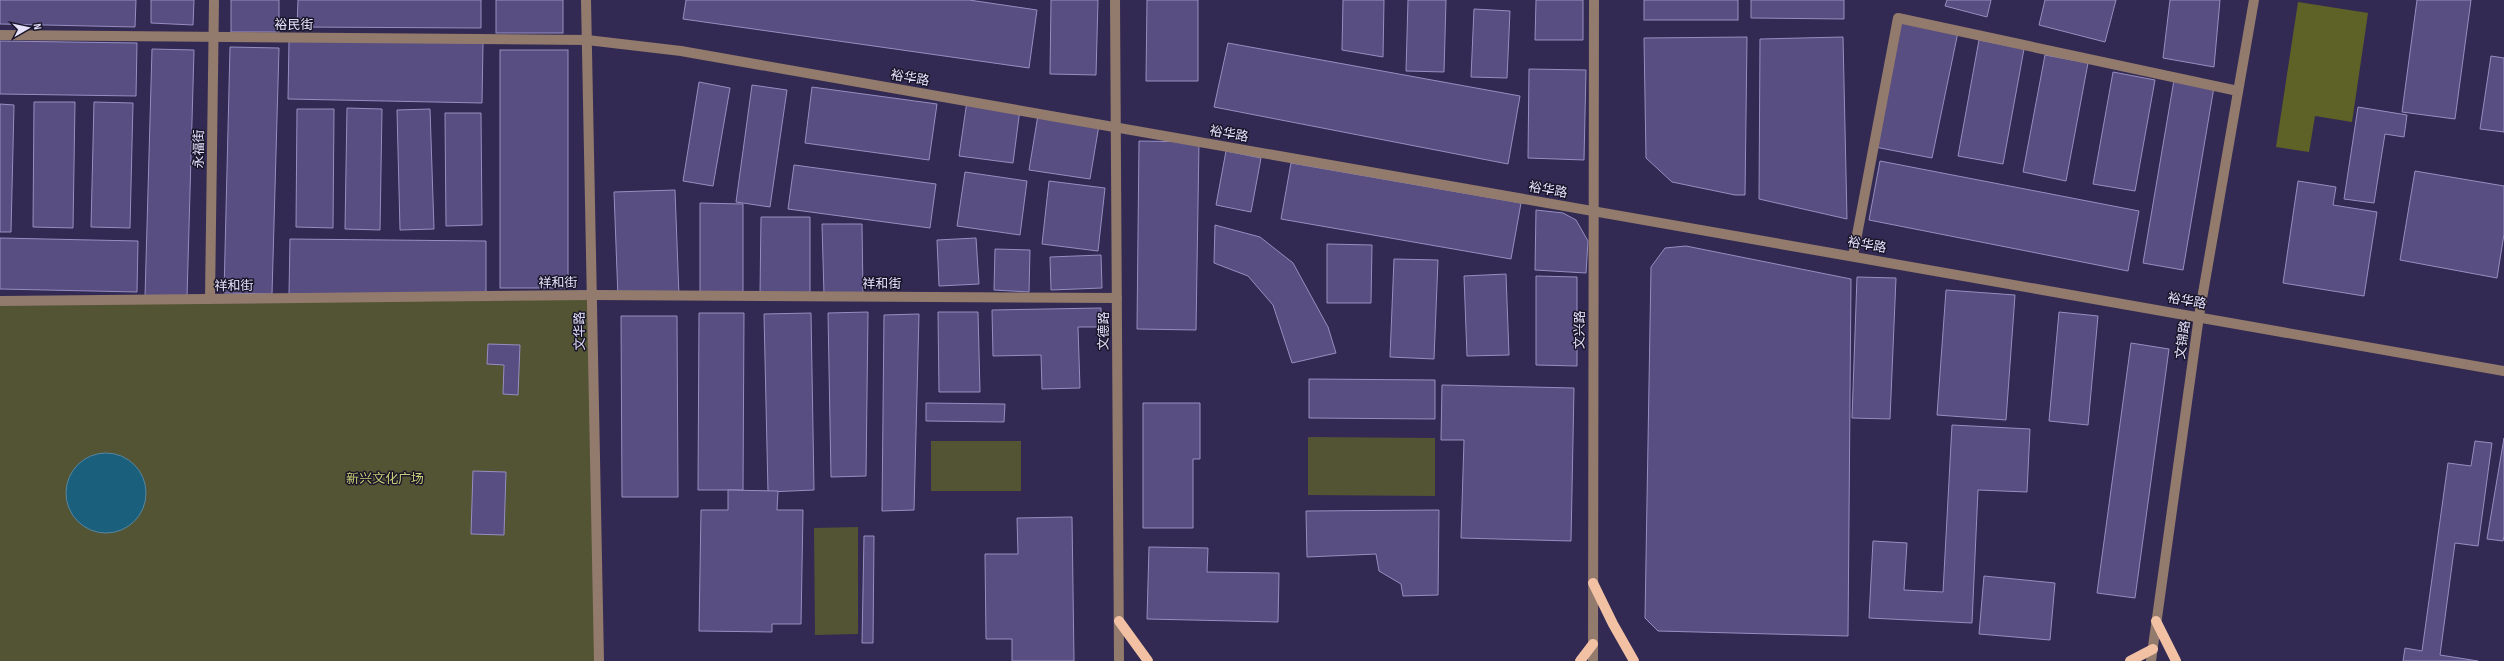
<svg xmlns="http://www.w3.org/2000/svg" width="2504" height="661" viewBox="0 0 2504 661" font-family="'Sofia Sans Condensed','Noto Sans SC',sans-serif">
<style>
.green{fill:#525434}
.forest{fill:#5f6227}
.water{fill:#1a5f7c;stroke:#5786a2}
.building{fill:#584e81;stroke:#968ec0}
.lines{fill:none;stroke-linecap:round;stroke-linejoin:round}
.minor{stroke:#927a6c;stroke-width:10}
.major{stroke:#f2c1a4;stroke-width:10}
.labels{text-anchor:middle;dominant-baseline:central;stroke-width:3;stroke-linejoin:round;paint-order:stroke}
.street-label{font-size:13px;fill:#e5e1fc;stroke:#1a1629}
.park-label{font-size:13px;fill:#c8cd76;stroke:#1a1629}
</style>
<rect width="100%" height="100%" fill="#332a53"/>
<g class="green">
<path d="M592 295 599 661H0V301Z"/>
<path d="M1308 437 1435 438V496L1308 495Z"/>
<rect x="931" y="441" width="90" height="50"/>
<path d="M858 527V634L815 635 814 528Z"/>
</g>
<path class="forest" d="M2298 2 2368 13 2352 122 2315 116 2309 152 2276 147Z"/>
<circle class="water" cx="106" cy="493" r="40"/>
<g class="building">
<path d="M0 0H136L135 27 0 24Z"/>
<path d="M151 0H194L193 25 151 23Z"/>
<rect x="231" y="0" width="48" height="32"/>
<path d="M298 0H481V28L297 27Z"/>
<rect x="496" y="0" width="67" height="33"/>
<path d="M686 0H969L1037 10 1029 68 683 19Z"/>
<path d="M1051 0H1098L1096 75 1050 74Z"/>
<path d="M1147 0H1198V81H1146Z"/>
<path d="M1343 0H1384L1383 57 1342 50Z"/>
<path d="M1408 0H1446L1444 72 1406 71Z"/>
<path d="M1536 0H1583V40H1535Z"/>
<rect x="1644" y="0" width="94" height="20"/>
<path d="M1751 0H1844V19L1751 18Z"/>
<path d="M1947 0H1991L1987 17 1945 6Z"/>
<path d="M2045 0H2116L2105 42 2039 25Z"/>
<path d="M2170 0H2220L2214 67 2163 58Z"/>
<path d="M2417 0H2471L2455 119 2402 112Z"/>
<path d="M1474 9 1510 11 1507 78 1471 77Z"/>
<path d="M1900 20 1958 32 1932 158 1875 147Z"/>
<path d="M1747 37 1745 195H1735L1672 182 1646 158 1644 38Z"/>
<path d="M1843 37 1847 219 1759 199 1760 39Z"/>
<path d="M289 40 483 43 482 103 288 99Z"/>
<path d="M1979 40 2024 49 2003 164 1958 156Z"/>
<path d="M0 41 137 43 136 96 0 94Z"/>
<path d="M1228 43 1520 96 1508 164 1214 107Z"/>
<path d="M230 47 279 48 272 294 224 293Z"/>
<path d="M152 49 194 50 187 298 145 297Z"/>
<rect x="500" y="50" width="68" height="238"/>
<path d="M2045 55 2088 63 2066 181 2023 172Z"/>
<path d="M2491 56 2504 58V132L2480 129Z"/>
<path d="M1529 69 1586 70 1584 160 1528 158Z"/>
<path d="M2113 72 2155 80 2135 191 2093 184Z"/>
<path d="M2174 80 2214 87 2183 270 2143 263Z"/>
<path d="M699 82 730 88 713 186 683 181Z"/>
<path d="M752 85 787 90 770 207 736 202Z"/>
<path d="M812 87 937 104 929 160 805 143Z"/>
<path d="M967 101 1020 109 1013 163 959 156Z"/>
<path d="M34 102H75L73 228 33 227Z"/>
<path d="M94 102 133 103 130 228 91 227Z"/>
<path d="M0 104 14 105 11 232H0Z"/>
<path d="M2358 107 2407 115 2404 137 2385 134 2374 203 2344 199Z"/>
<path d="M347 108 382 109 380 230 345 229Z"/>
<path d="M297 109H334L333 228 296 227Z"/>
<path d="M430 109 434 229 400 230 397 110Z"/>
<path d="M445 113H481L482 225 446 226Z"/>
<path d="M1038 115 1099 125 1090 179 1029 170Z"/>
<path d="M1139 141 1199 142 1196 330 1137 329Z"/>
<path d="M1226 151 1261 158 1251 212 1216 205Z"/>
<path d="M1880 161 2139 211 2128 271 1869 220Z"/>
<path d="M1291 163 1521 203 1511 259 1281 219Z"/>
<path d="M794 165 936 184 930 228 788 209Z"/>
<path d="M2415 171 2504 186V234L2497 278 2400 260Z"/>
<path d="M965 172 1027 181 1020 235 957 226Z"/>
<path d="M1049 181 1105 188 1098 251 1042 244Z"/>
<path d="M2298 181 2336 187 2333 205 2377 212 2364 296 2283 283Z"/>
<path d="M675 190 679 296 618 298 614 192Z"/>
<path d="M700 203 743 204V296H700Z"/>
<path d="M1536 210 1563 213 1576 220 1588 241 1586 273 1535 270Z"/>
<path d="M761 217H810V294H760Z"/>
<path d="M822 224H862L863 294 824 295Z"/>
<path d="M1215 225 1260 237 1293 263 1328 327 1336 353 1292 363 1273 305 1248 276 1214 263Z"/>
<path d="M0 238 138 241 137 292 0 289Z"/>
<path d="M976 238 979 284 939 286 937 240Z"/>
<path d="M290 239 486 241V296L289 294Z"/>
<path d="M1327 244 1372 245 1371 303H1327Z"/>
<path d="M1686 246 1851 279 1848 636 1658 631 1645 618 1651 267 1665 248Z"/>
<path d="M995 249 1030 250 1029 292 994 290Z"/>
<path d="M1101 255 1102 288 1051 290 1050 257Z"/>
<path d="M1394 259 1438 260 1434 359 1390 357Z"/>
<path d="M1506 274 1509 355 1467 356 1464 276Z"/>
<path d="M1536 276 1577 277V366L1536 365Z"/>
<path d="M1857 277 1896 278 1890 419 1852 418Z"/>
<path d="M1946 290 2015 295 2006 420 1937 415Z"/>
<path d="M1101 308V327H1078L1080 388 1042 389 1041 355 993 356 992 310Z"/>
<path d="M868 312 866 476 831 477 828 313Z"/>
<path d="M938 312H978L980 392H939Z"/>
<path d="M2059 312 2098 316 2088 425 2049 421Z"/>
<path d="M699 313H744L743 490H698Z"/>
<path d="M811 313 814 490 768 492 764 314Z"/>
<path d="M919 314 914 510 882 511 884 315Z"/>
<path d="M621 316H677L678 497H622Z"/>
<path d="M2131 343 2169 349 2135 598 2097 593Z"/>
<path d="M488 344 520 345 518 395 503 394 504 365 487 364Z"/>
<path d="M1309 379 1435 380V419L1309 418Z"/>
<path d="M1442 385 1574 388 1571 541 1461 538 1464 440H1441Z"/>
<path d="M926 403 1005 404 1004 422 926 421Z"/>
<path d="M1143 403H1200V459H1193V528H1143Z"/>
<path d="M1952 425 2030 429 2027 492 1978 490 1972 623 1869 618 1873 541 1907 543 1904 590 1943 592Z"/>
<path d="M2504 438V536L2503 541 2487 539Z"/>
<path d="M2475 441 2492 443 2478 546 2455 543 2440 655 2478 661H2403L2405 648 2422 651 2448 463 2471 466Z"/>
<path d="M473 471 506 472 504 535 471 534Z"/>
<path d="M728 490 778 491 777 510H803L801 624H772V632L699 631 701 510H728Z"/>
<path d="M1439 510 1438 595 1403 596 1401 584 1379 571 1376 554 1307 557 1306 511Z"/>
<path d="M1072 517 1074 661H1012V639H986L985 554H1018L1017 518Z"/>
<path d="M864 536H874L873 643H862Z"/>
<path d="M1149 547 1208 548 1207 572 1279 573 1278 622 1147 619Z"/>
<path d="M1984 576 2055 583 2050 640 1979 634Z"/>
</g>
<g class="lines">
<g class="minor">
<path d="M586 0 599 661"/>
<path d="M1115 0 1119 661"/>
<path d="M0 35 587 40 681 51 2504 371"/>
<path d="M1853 256 1898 18 2238 91"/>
<path d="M210 299 214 0"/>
<path d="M0 301 592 295 1117 298"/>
<path d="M1593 661 1594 0"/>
<path d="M2151 661 2199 316 2254 0"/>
</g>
<g class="major">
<path d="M1593 583 1613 624 1634 661"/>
<path d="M1119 621 1148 661"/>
<path d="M2156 621 2176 661"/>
<path d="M1580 661 1593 644"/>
<path d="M2130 661 2153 649"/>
</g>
</g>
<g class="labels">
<g class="street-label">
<text x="294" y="25">裕民街</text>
<text transform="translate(910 78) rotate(10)">裕华路</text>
<text transform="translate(1229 134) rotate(10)">裕华路</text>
<text transform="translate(199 149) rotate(-89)">永福街</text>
<text transform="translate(1548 190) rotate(10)">裕华路</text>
<text transform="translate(1867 245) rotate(10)">裕华路</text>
<text transform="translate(558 283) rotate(-1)">祥和街</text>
<text x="882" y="284">祥和街</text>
<text transform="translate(234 286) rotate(-1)">祥和街</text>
<text transform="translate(2187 301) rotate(10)">裕华路</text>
<text transform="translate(1580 330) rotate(-90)">文兴路</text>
<text transform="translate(580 331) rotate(-91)">文华路</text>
<text transform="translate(1104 331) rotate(-90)">文德路</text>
<text transform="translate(2183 340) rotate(-82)">文锦路</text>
</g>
<g class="park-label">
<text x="385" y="479">新兴文化广场</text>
</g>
</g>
<g transform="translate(28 28) rotate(81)" stroke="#1a1629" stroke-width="3" paint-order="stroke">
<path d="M0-3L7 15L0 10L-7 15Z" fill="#e5e1fc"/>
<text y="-6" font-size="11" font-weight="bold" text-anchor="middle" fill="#e5e1fc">N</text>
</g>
</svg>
